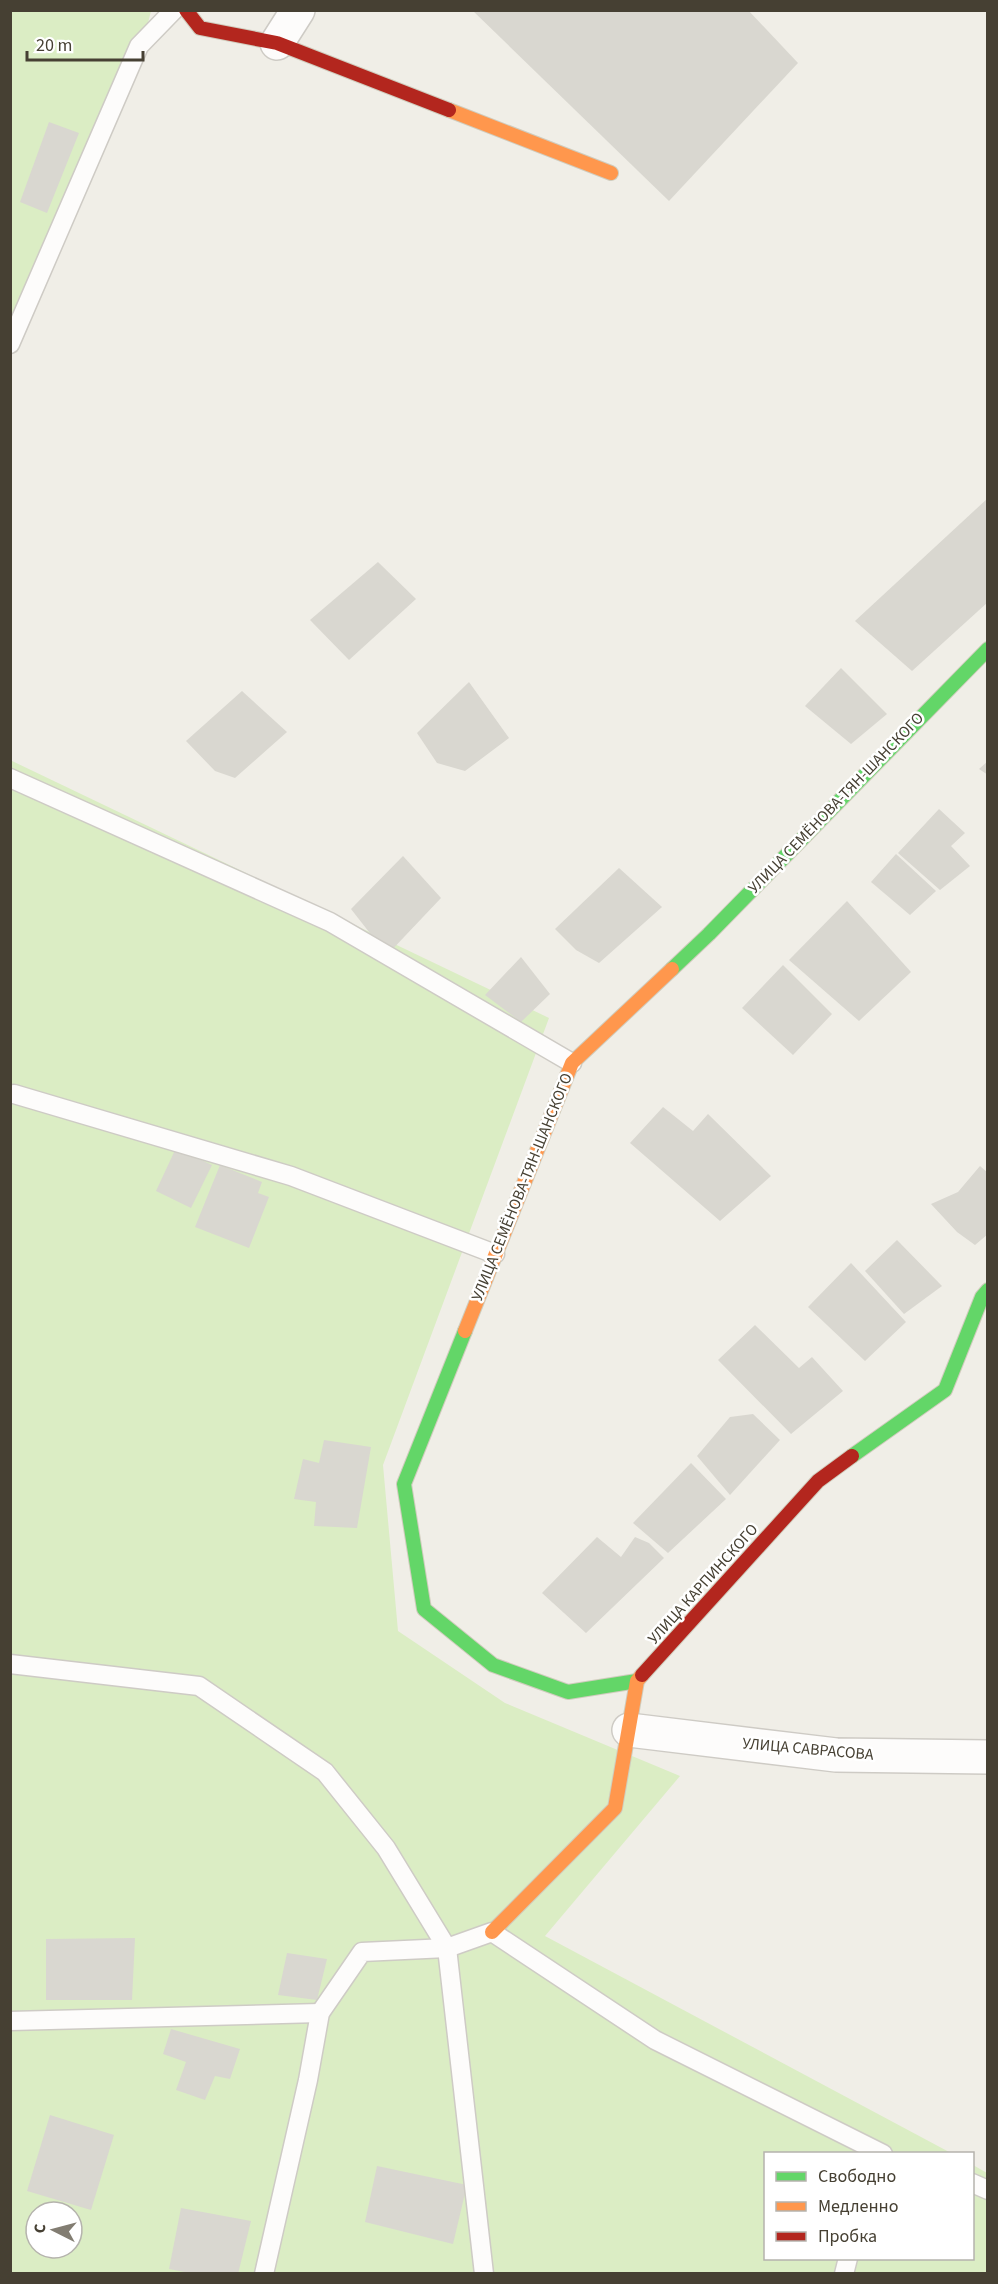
<svg xmlns="http://www.w3.org/2000/svg" width="998" height="2284" viewBox="0 0 998 2284" font-family="'Source Sans 3',sans-serif">
<style>
.green{fill:#dbedc4;fill-rule:evenodd}
.building{fill:#d9d7d0}
.lines{fill:none;stroke-linecap:round;stroke-linejoin:round}
.lane-casing{stroke:#cecbc5;stroke-width:21}
.street-casing{stroke:#cecbc5;stroke-width:36}
.fast-casing{stroke:#d0ccbd;stroke-width:16}
.slow-casing{stroke:#d0ccbd;stroke-width:16}
.jam-casing{stroke:#d0ccbd;stroke-width:16}
.lane{stroke:#fdfcfb;stroke-width:18}
.street{stroke:#fdfcfb;stroke-width:33}
.fast{stroke:#63d668;stroke-width:14}
.slow{stroke:#ff974d;stroke-width:14}
.jam{stroke:#b3261e;stroke-width:14}
.labels{text-anchor:middle;dominant-baseline:central;stroke-width:5;stroke-linejoin:round;paint-order:stroke}
.street-label{font-size:16px;fill:#464033;stroke:#fff}
</style>
<rect width="100%" height="100%" fill="#f0eee7"/>
<g class="green">
<path d="M11 11H151L145 35 11 329Z"/>
<path d="M10 760 549 1018 383 1465 398 1631 505 1703 680 1776 545 1936 951 2153 766 2154V2258H972L973 2165 987 2173V2273H11ZM36 2212H72V2248H36Z"/>
</g>
<g class="building">
<path d="M472 10H748L798 63 669 201Z"/>
<path d="M49 122 79 133 47 213 20 202Z"/>
<path d="M988 498V602L912 671 855 621Z"/>
<path d="M378 562 416 599 349 660 310 620Z"/>
<path d="M841 668 887 714 851 744 805 706Z"/>
<path d="M469 682 509 738 465 771 437 763 417 733Z"/>
<path d="M242 691 287 732 235 778 215 771 186 741Z"/>
<path d="M988 761V775L979 769Z"/>
<path d="M939 809 965 833 951 846 970 866 940 890 898 853Z"/>
<path d="M896 854 936 891 910 915 871 882Z"/>
<path d="M403 856 441 898 387 955 351 909Z"/>
<path d="M619 868 662 907 599 963 576 950 555 929Z"/>
<path d="M847 901 911 972 859 1021 789 960Z"/>
<path d="M521 957 550 994 521 1022 485 995Z"/>
<path d="M783 965 832 1014 793 1055 742 1008Z"/>
<path d="M663 1107 693 1131 708 1114 771 1176 720 1221 630 1143Z"/>
<path d="M176 1148 212 1165 191 1208 156 1191Z"/>
<path d="M220 1165 262 1182 258 1193 269 1197 249 1248 195 1227Z"/>
<path d="M980 1166 988 1173V1234L975 1245 957 1232 931 1204 958 1192Z"/>
<path d="M897 1240 942 1286 904 1314 865 1271Z"/>
<path d="M851 1263 906 1322 865 1361 808 1307Z"/>
<path d="M755 1325 799 1368 812 1357 843 1391 791 1434 718 1360Z"/>
<path d="M753 1414 780 1440 730 1495 697 1456 730 1417Z"/>
<path d="M324 1440 371 1447 357 1528 314 1526 316 1502 294 1499 303 1459 319 1463Z"/>
<path d="M691 1463 726 1499 668 1553 633 1523Z"/>
<path d="M597 1537 621 1557 635 1537 649 1543 664 1558 586 1633 542 1593Z"/>
<path d="M135 1938 132 2000H46V1939Z"/>
<path d="M287 1953 327 1959 317 2000 278 1995Z"/>
<path d="M171 2029 240 2049 230 2079 215 2076 205 2100 176 2090 186 2062 163 2054Z"/>
<path d="M50 2115 114 2135 91 2210 27 2191Z"/>
<path d="M377 2166 467 2185 453 2244 365 2222Z"/>
<path d="M181 2208 251 2221 238 2274H195L169 2269Z"/>
</g>
<g class="lines">
<defs>
<g id="lane">
<path d="M10 344 139 46 174 10"/>
<path d="M10 778 330 922 572 1063"/>
<path d="M14 1094 291 1176 495 1254"/>
<path d="M10 1664 199 1686 325 1772 386 1848 447 1948 484 2274"/>
<path d="M10 2021 320 2013"/>
<path d="M972 2183 988 2190"/>
<path d="M264 2274 308 2080 320 2013 362 1952 447 1948 492 1932 655 2040 883 2154"/>
<path d="M844 2274 848 2258"/>
</g>
<g id="street">
<path d="M277 43 298 10"/>
<path d="M629 1730 836 1755 988 1757"/>
</g>
<g id="fast">
<path d="M672 969 709 934 988 649"/>
<path d="M465 1331 404 1484 424 1609 493 1665 568 1692 637 1681"/>
<path d="M852 1456 945 1390 982 1297 988 1290"/>
</g>
<g id="slow">
<path d="M449 110 611 173"/>
<path d="M465 1331 572 1063 672 969"/>
<path d="M492 1932 615 1808 637 1681 642 1675"/>
</g>
<g id="jam">
<path d="M186 10 200 28 277 43 449 110"/>
<path d="M642 1675 818 1481 852 1456"/>
</g>
</defs>
<use href="#lane" class="lane-casing"/>
<use href="#street" class="street-casing"/>
<use href="#fast" class="fast-casing"/>
<use href="#slow" class="slow-casing"/>
<use href="#jam" class="jam-casing"/>
<use href="#lane" class="lane"/>
<use href="#street" class="street"/>
<use href="#fast" class="fast"/>
<use href="#slow" class="slow"/>
<use href="#jam" class="jam"/>
</g>
<g class="labels">
<g class="street-label">
<text transform="translate(836 803) rotate(-46)">УЛИЦА СЕМЁНОВА-ТЯН-ШАНСКОГО</text>
<text transform="translate(522 1187) rotate(-68)">УЛИЦА СЕМЁНОВА-ТЯН-ШАНСКОГО</text>
<text transform="translate(703 1584) rotate(-48)">УЛИЦА КАРПИНСКОГО</text>
<text transform="translate(808 1749) rotate(5)">УЛИЦА САВРАСОВА</text>
</g>
</g>
<rect width="998" height="2284" fill="none" stroke="#464033" stroke-width="24"/>
<rect x="764" y="2152" width="210" height="108" fill="#ffffff" stroke="#b5b3ad" stroke-width="1.5"/>
<rect x="776" y="2172" width="30" height="9" fill="#63d668" stroke="#b5b3ad" stroke-width="1.5"/>
<text x="818" y="2182" font-size="18" fill="#464033">Свободно</text>
<rect x="776" y="2202" width="30" height="9" fill="#ff974d" stroke="#b5b3ad" stroke-width="1.5"/>
<text x="818" y="2212" font-size="18" fill="#464033">Медленно</text>
<rect x="776" y="2232" width="30" height="9" fill="#b3261e" stroke="#b5b3ad" stroke-width="1.5"/>
<text x="818" y="2242" font-size="18" fill="#464033">Пробка</text>
<g transform="translate(54 2230) rotate(276)"><circle r="28" fill="#ffffff" stroke="#b5b3ad" stroke-width="1.5"/>
<path d="M0-4.5L10 22L0 15L-10 22Z" fill="#827d72"/>
<text y="-9" font-size="16" font-weight="bold" text-anchor="middle" fill="#464033">С</text>
</g>
<path d="M27 51v9h116v-9" fill="none" stroke="#464033" stroke-width="3"/>
<text x="36" y="51" font-size="18" fill="#464033" stroke="#ffffff" stroke-width="4.5" paint-order="stroke">20 m</text>
</svg>
